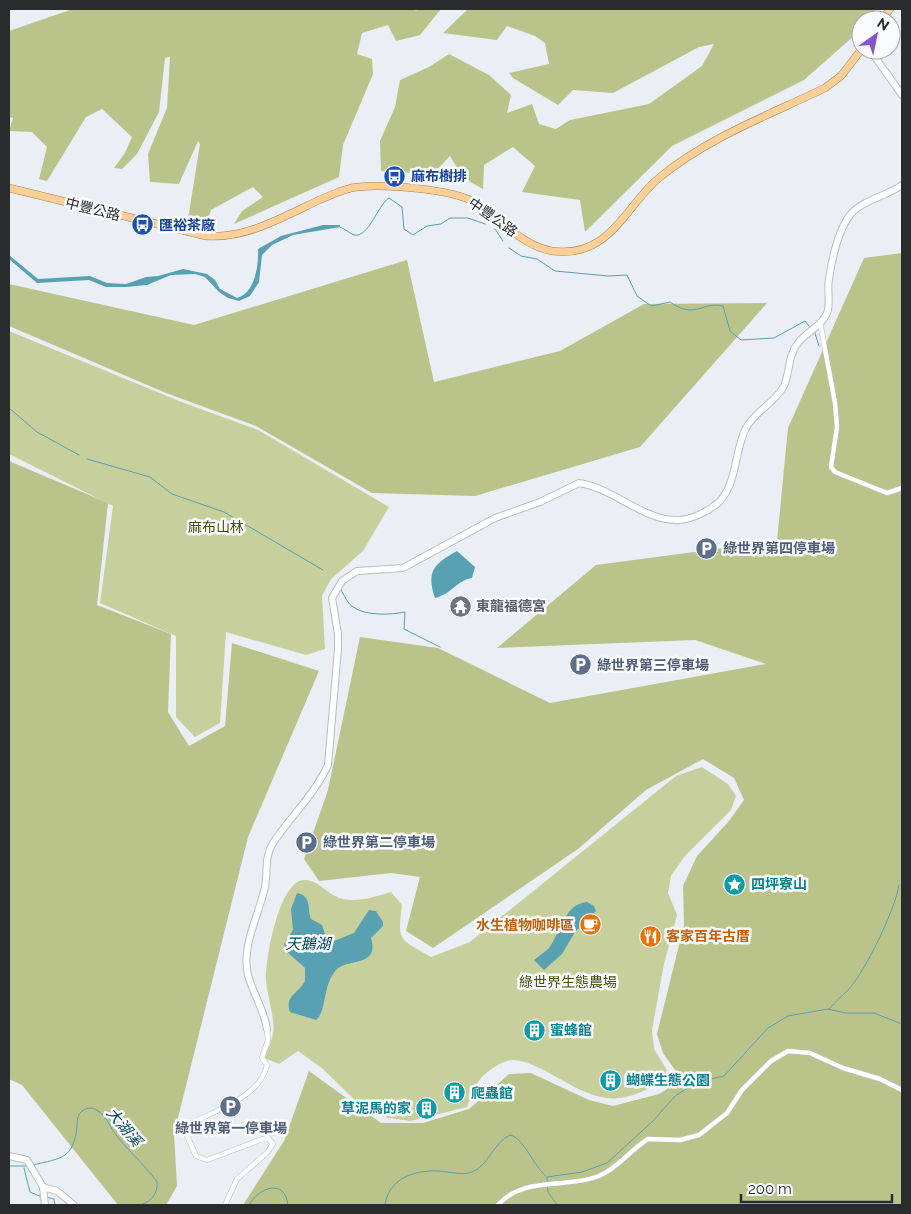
<svg xmlns="http://www.w3.org/2000/svg" width="911" height="1214" viewBox="0 0 911 1214" font-family="Raleway,'Noto Sans TC',sans-serif">
<style>
.green{fill:#c7d09c}
.forest{fill:#bac48a}
.water{fill:#58a1b2}
.lines{fill:none;stroke-linecap:round;stroke-linejoin:round}
.stream{stroke:#58a1b2;stroke-width:1}
.street-casing{stroke:#b9bdc3;stroke-width:5.5}
.secondary-casing{stroke:#b9bdc3;stroke-width:8}
.primary-casing{stroke:#ae8146;stroke-width:8}
.street{stroke:#fff;stroke-width:4.5}
.secondary{stroke:#fff;stroke-width:6}
.primary{stroke:#fad098;stroke-width:7}
.labels{text-anchor:middle;dominant-baseline:central;stroke-width:5;stroke-linejoin:round;paint-order:stroke}
.transit-label{font-size:14px;font-weight:bold;fill:#164399;stroke:#f9fbfe;text-anchor:start}
.street-label{font-size:14px;fill:#292b2d;stroke:#f9fbfe}
.park-label{font-size:14px;fill:#474f0c;stroke:#f9fbfe}
.service-label{font-size:14px;font-weight:bold;fill:#4e5e75;stroke:#f9fbfe;text-anchor:start}
.worship-label{font-size:14px;font-weight:bold;fill:#5b616d;stroke:#f9fbfe;text-anchor:start}
.culture-label{font-size:14px;font-weight:bold;fill:#0d838f;stroke:#f9fbfe;text-anchor:start}
.food-label{font-size:14px;font-weight:bold;fill:#c56008;stroke:#f9fbfe;text-anchor:end}
.water-label{font-size:15px;font-style:italic;fill:#004653;stroke:#f9fbfe}
</style>
<rect width="100%" height="100%" fill="#eaeef5"/>
<g class="green">
<path d="M9 331 179 401 258 430 389 507 363 551 331 579 322 596 325 649 306 655 226 632 220 723 195 737 176 717V636L100 603 113 506 9 454Z"/>
<path d="M702 767 728 784 736 796 731 810 684 857 671 876 668 893 677 915 664 964 652 1030 654 1049 667 1070 660 1084C648 1088 633 1097 620 1098 581 1103 545 1061 513 1060 502 1060 484 1073 478 1082 473 1089 470 1099 467 1107L410 1121 384 1117 362 1107 323 1069 298 1051 279 1064 264 1058C267 1050 272 1042 273 1033 276 1023 267 994 266 981 265 960 279 879 305 880 317 880 325 891 335 896 352 905 374 897 391 892L402 905C397 943 400 938 431 957L470 942 676 776Z"/>
</g>
<g class="forest">
<path d="M73 9H414L416 11 418 9H441L420 35 396 41 388 25 362 33 357 54 372 59 373 74 343 145 339 177 234 224 242 211 263 197 253 187 211 210 207 222 188 219 200 144 198 141 179 184 150 182 148 154 167 108 170 57 165 58 159 112 137 154 122 169 114 168 125 153 132 137 102 109 86 117 47 181 39 179 47 147 32 132 9 131 13 118 9 117V31Z"/>
<path d="M468 9H876L867 20H861V28L856 34 804 80 672 146 585 232 580 200 522 192 535 166 513 147 484 165 483 189 463 178 450 156 433 174 381 171 380 141 395 107 400 80 429 67 449 54 489 75 511 95 507 113 532 104 539 124 556 129 570 120 649 104 702 66 714 44 699 47 613 93 573 90 558 105 513 78 509 73 549 64 545 43 535 36 507 26 497 40 443 33Z"/>
<path d="M902 253V1205H243L284 1141 309 1071 381 1123H423L469 1109 509 1074 531 1073 589 1100 613 1106 659 1094 670 1087 675 1070 663 1053 657 1034 684 925 683 886 697 856 729 821 744 800 734 778 703 759 646 790 578 849 433 948 406 931 420 877 391 873 319 881 304 859 328 790 360 637 438 648 550 703 766 664 695 640 497 648 596 565 777 541 788 428 864 258Z"/>
<path d="M407 260 434 382 560 351 644 304 767 303 640 447 475 496 372 493 256 426 166 393 9 326V284L194 325Z"/>
<path d="M9 461 108 503 97 605 171 634 168 712 189 746 225 726 232 643 319 671 248 837 174 1134 177 1186 166 1205H118L22 1085 9 1079Z"/>
</g>
<g class="water">
<path d="M323 225H340V227L293 235 272 245 262 255 259 282 250 296 239 301 228 298 219 292 205 277 195 274 171 275 147 285 126 287H106L89 280 37 283 9 259V255L38 279 90 276 107 283 126 284 146 277 158 276 183 269 207 274 215 280 220 289 237 298C255 293 259 265 258 249L281 236Z"/>
<path d="M457 551 475 567 472 578C457 580 452 594 435 598 426 571 434 564 457 551Z"/>
<path d="M297 893C312 896 307 908 311 919L322 925 326 937 334 941 354 933 369 910 376 911 383 922V926L371 938C380 968 347 958 336 970 322 986 327 1012 316 1020L290 1012C284 996 299 993 305 981V968L286 951 284 944 293 930 291 909Z"/>
<path d="M587 902 594 906 596 911 575 932 562 954 544 970 534 960C539 956 545 952 549 948 561 932 564 904 587 902Z"/>
</g>
<g class="lines">
<g class="stream">
<path d="M340 227C345 229 349 233 354 235 369 238 377 206 389 198L402 207 404 229 413 235 427 226 441 224 450 218H468L485 224"/>
<path d="M495 229 503 241"/>
<path d="M509 248 521 256 537 259 555 271 608 276 627 275 637 296 651 306 670 302C696 320 701 301 723 306L730 331 741 340 774 338 805 321 809 326"/>
<path d="M815 333 819 346"/>
<path d="M9 408 37 432 79 455"/>
<path d="M87 459 150 477 172 494 224 512 323 570"/>
<path d="M341 590C344 595 348 604 353 607 366 616 390 615 405 612L404 629 440 647"/>
<path d="M829 1009C835 1002 842 996 848 990 865 972 895 910 899 885"/>
<path d="M33 1165C62 1158 73 1159 77 1127 77 1122 77 1116 81 1112 86 1107 93 1107 98 1111 105 1115 108 1123 112 1129 125 1149 144 1163 157 1182 158 1193 152 1201 141 1205"/>
<path d="M9 1166H27"/>
<path d="M24 1168 30 1192 42 1197"/>
<path d="M547 1177 582 1172 607 1163 653 1121 675 1096 697 1082 724 1076 768 1028 788 1016 828 1009 845 1013H874L902 1024"/>
<path d="M547 1178 548 1192 557 1205"/>
<path d="M46 1197 54 1199 55 1205"/>
<path d="M249 1205C259 1187 285 1178 288 1205"/>
<path d="M385 1205C388 1179 414 1170 437 1171 448 1171 462 1176 472 1172 488 1166 494 1142 510 1135 524 1138 534 1167 546 1176"/>
</g>
<defs>
<g id="street">
<path d="M820 322 835 403 837 427 831 467 835 472 887 493 902 488"/>
<path d="M225 1205 237 1179 267 1153 273 1144 268 1138 260 1140 207 1160 196 1156 185 1131 192 1123C218 1109 260 1097 267 1065L262 1058 268 1040 267 1029"/>
<path d="M498 1205C523 1176 566 1189 599 1176 618 1168 630 1150 648 1139L680 1140 699 1135 727 1113 742 1090 771 1061 788 1051 810 1053 843 1068 880 1079 902 1090"/>
</g>
<g id="secondary">
<path d="M870 50 902 95"/>
<path d="M267 1029C264 1009 253 994 248 975 241 946 259 915 265 887 268 870 264 858 273 843 290 817 315 794 328 765L338 649V634L332 598 342 581 357 571 403 568 495 518 540 502 579 483C614 488 643 521 678 520 691 520 709 511 719 502 738 482 734 451 746 428 755 411 775 403 784 386 790 372 788 355 798 343 806 332 825 324 828 310 830 300 827 289 829 279 832 259 838 231 850 215 862 200 887 196 902 185"/>
<path d="M9 1156 27 1160 43 1187 57 1191 74 1205"/>
<path d="M43 1187 45 1205"/>
</g>
<g id="primary">
<path d="M882 20 890 9"/>
<path d="M9 188 206 236C246 239 283 217 319 200 332 195 344 188 358 187 386 184 453 189 476 203 501 219 522 246 552 251 610 259 625 206 659 178 707 138 769 115 825 88L841 76 861 50"/>
</g>
</defs>
<use href="#street" class="street-casing"/>
<use href="#secondary" class="secondary-casing"/>
<use href="#primary" class="primary-casing"/>
<use href="#street" class="street"/>
<use href="#secondary" class="secondary"/>
<use href="#primary" class="primary"/>
</g>
<defs>
<symbol id="bus-disc" viewBox="-11 -11 22 22"><circle r="9.5" fill="#1a4fb4" stroke="#f9fbfe"/><path d="M-5-6H5V4H4V6H2V4H-2V6H-4V4H-5ZM-3.5-4V0h7V-4ZM-3.5 1.2v1.5H-2V1.2ZM2 1.2v1.5H3.5V1.2Z" fill="#fff"/></symbol>
<symbol id="parking-disc" viewBox="-11 -11 22 22"><circle r="9.5" fill="#5c6f8a" stroke="#f9fbfe"/><path d="M-3.5-5.5H1a3.5 3.5 0 0 1 0 7H-1V5.5H-3.5ZM-1-3.4V-.6H.8a1.4 1.4 0 0 0 0-2.8Z" fill="#fff"/></symbol>
<symbol id="temple-disc" viewBox="-11 -11 22 22"><circle r="9.5" fill="#6b7280" stroke="#f9fbfe"/><path d="M0-6L5-2H3V0L6.5 2.5H4V6H1.5V3h-3V6H-4V2.5H-6.5L-3 0V-2H-5Z" fill="#fff"/></symbol>
<symbol id="sight-disc" viewBox="-11 -11 22 22"><circle r="9.5" fill="#0f9aa8" stroke="#f9fbfe"/><path d="M0-6L1.8-2.2L6-1.7L2.9 1.2L3.7 5.4L0 3.3L-3.7 5.4L-2.9 1.2L-6-1.7L-1.8-2.2Z" fill="#fff"/></symbol>
<symbol id="cafe-disc" viewBox="-11 -11 22 22"><circle r="9.5" fill="#e8710a" stroke="#f9fbfe"/><path d="M-5.5-4.5H6V0H3Q3 3.5 0 3.5H-2.5Q-5.5 3.5-5.5 0ZM3-3.2v2h1.7v-2ZM-6 4.5H4V6H-6Z" fill="#fff"/></symbol>
<symbol id="restaurant-disc" viewBox="-11 -11 22 22"><circle r="9.5" fill="#e8710a" stroke="#f9fbfe"/><path d="M-5-6h1v4h1v-4h1v4h1v-4h1v5L-1.5 .5V6h-2V.5L-5-1ZM5-6V6H3V1.5H1.5Q1.5-4 5-6Z" fill="#fff"/></symbol>
<symbol id="building-disc" viewBox="-11 -11 22 22"><circle r="9.5" fill="#0f9aa8" stroke="#f9fbfe"/><path d="M-4-6H4V6H1V3H-1V6H-4ZM-2.5-4.3h1.7v1.8h-1.7ZM.8-4.3h1.7v1.8H.8ZM-2.5-1h1.7V.8h-1.7ZM.8-1h1.7V.8H.8Z" fill="#fff"/></symbol>
</defs>
<g fill-rule="evenodd">
<use href="#bus-disc" x="382" y="164" width="25" height="25"/>
<use href="#bus-disc" x="130" y="212" width="25" height="25"/>
<use href="#parking-disc" x="694" y="536" width="25" height="25"/>
<use href="#temple-disc" x="448" y="594" width="25" height="25"/>
<use href="#parking-disc" x="568" y="652" width="25" height="25"/>
<use href="#parking-disc" x="294" y="830" width="25" height="25"/>
<use href="#sight-disc" x="722" y="872" width="25" height="25"/>
<use href="#cafe-disc" x="578" y="912" width="25" height="25"/>
<use href="#restaurant-disc" x="638" y="924" width="25" height="25"/>
<use href="#building-disc" x="522" y="1018" width="25" height="25"/>
<use href="#building-disc" x="598" y="1068" width="25" height="25"/>
<use href="#building-disc" x="442" y="1080" width="25" height="25"/>
<use href="#parking-disc" x="218" y="1094" width="25" height="25"/>
<use href="#building-disc" x="414" y="1096" width="25" height="25"/>
</g>
<g class="labels">
<g class="transit-label">
<text x="411" y="176">麻布樹排</text>
<text x="159" y="225">匯裕茶廠</text>
</g>
<g class="street-label">
<text transform="translate(93 209) rotate(14)">中豐公路</text>
<text transform="translate(493 217) rotate(35)">中豐公路</text>
</g>
<g class="park-label">
<text x="216" y="527">麻布山林</text>
<text x="568" y="982">綠世界生態農場</text>
</g>
<g class="service-label">
<text x="723" y="548">綠世界第四停車場</text>
<text x="597" y="665">綠世界第三停車場</text>
<text x="323" y="842">綠世界第二停車場</text>
<text x="231" y="1128" text-anchor="middle">綠世界第一停車場</text>
</g>
<g class="worship-label">
<text x="476" y="606">東龍福德宮</text>
</g>
<g class="culture-label">
<text x="751" y="884">四坪寮山</text>
<text x="550" y="1030">蜜蜂館</text>
<text x="626" y="1080">蝴蝶生態公園</text>
<text x="471" y="1093">爬蟲館</text>
<text x="411" y="1108" text-anchor="end">草泥馬的家</text>
</g>
<g class="food-label">
<text x="574" y="925">水生植物咖啡區</text>
<text x="666" y="936" text-anchor="start">客家百年古厝</text>
</g>
<g class="water-label">
<text x="308" y="944">天鵝湖</text>
<text transform="translate(124 1127) rotate(50)">大湖溪</text>
</g>
</g>
<rect width="911" height="1214" fill="none" stroke="#292b2d" stroke-width="20"/>
<g transform="translate(876 35) rotate(33)"><circle r="24" fill="#f9fbfe" stroke="#a6a8aa"/>
<path d="M0-4L9 19L0 12L-9 19Z" fill="#8854cc"/>
<text y="-8" font-size="14" font-weight="bold" text-anchor="middle" fill="#292b2d">N</text>
</g>
<path d="M741 1194v8h151v-8" fill="none" stroke="#292b2d" stroke-width="2.5"/>
<text x="748" y="1194" font-size="15" fill="#292b2d" stroke="#f9fbfe" stroke-width="4" paint-order="stroke">200 m</text>
</svg>
